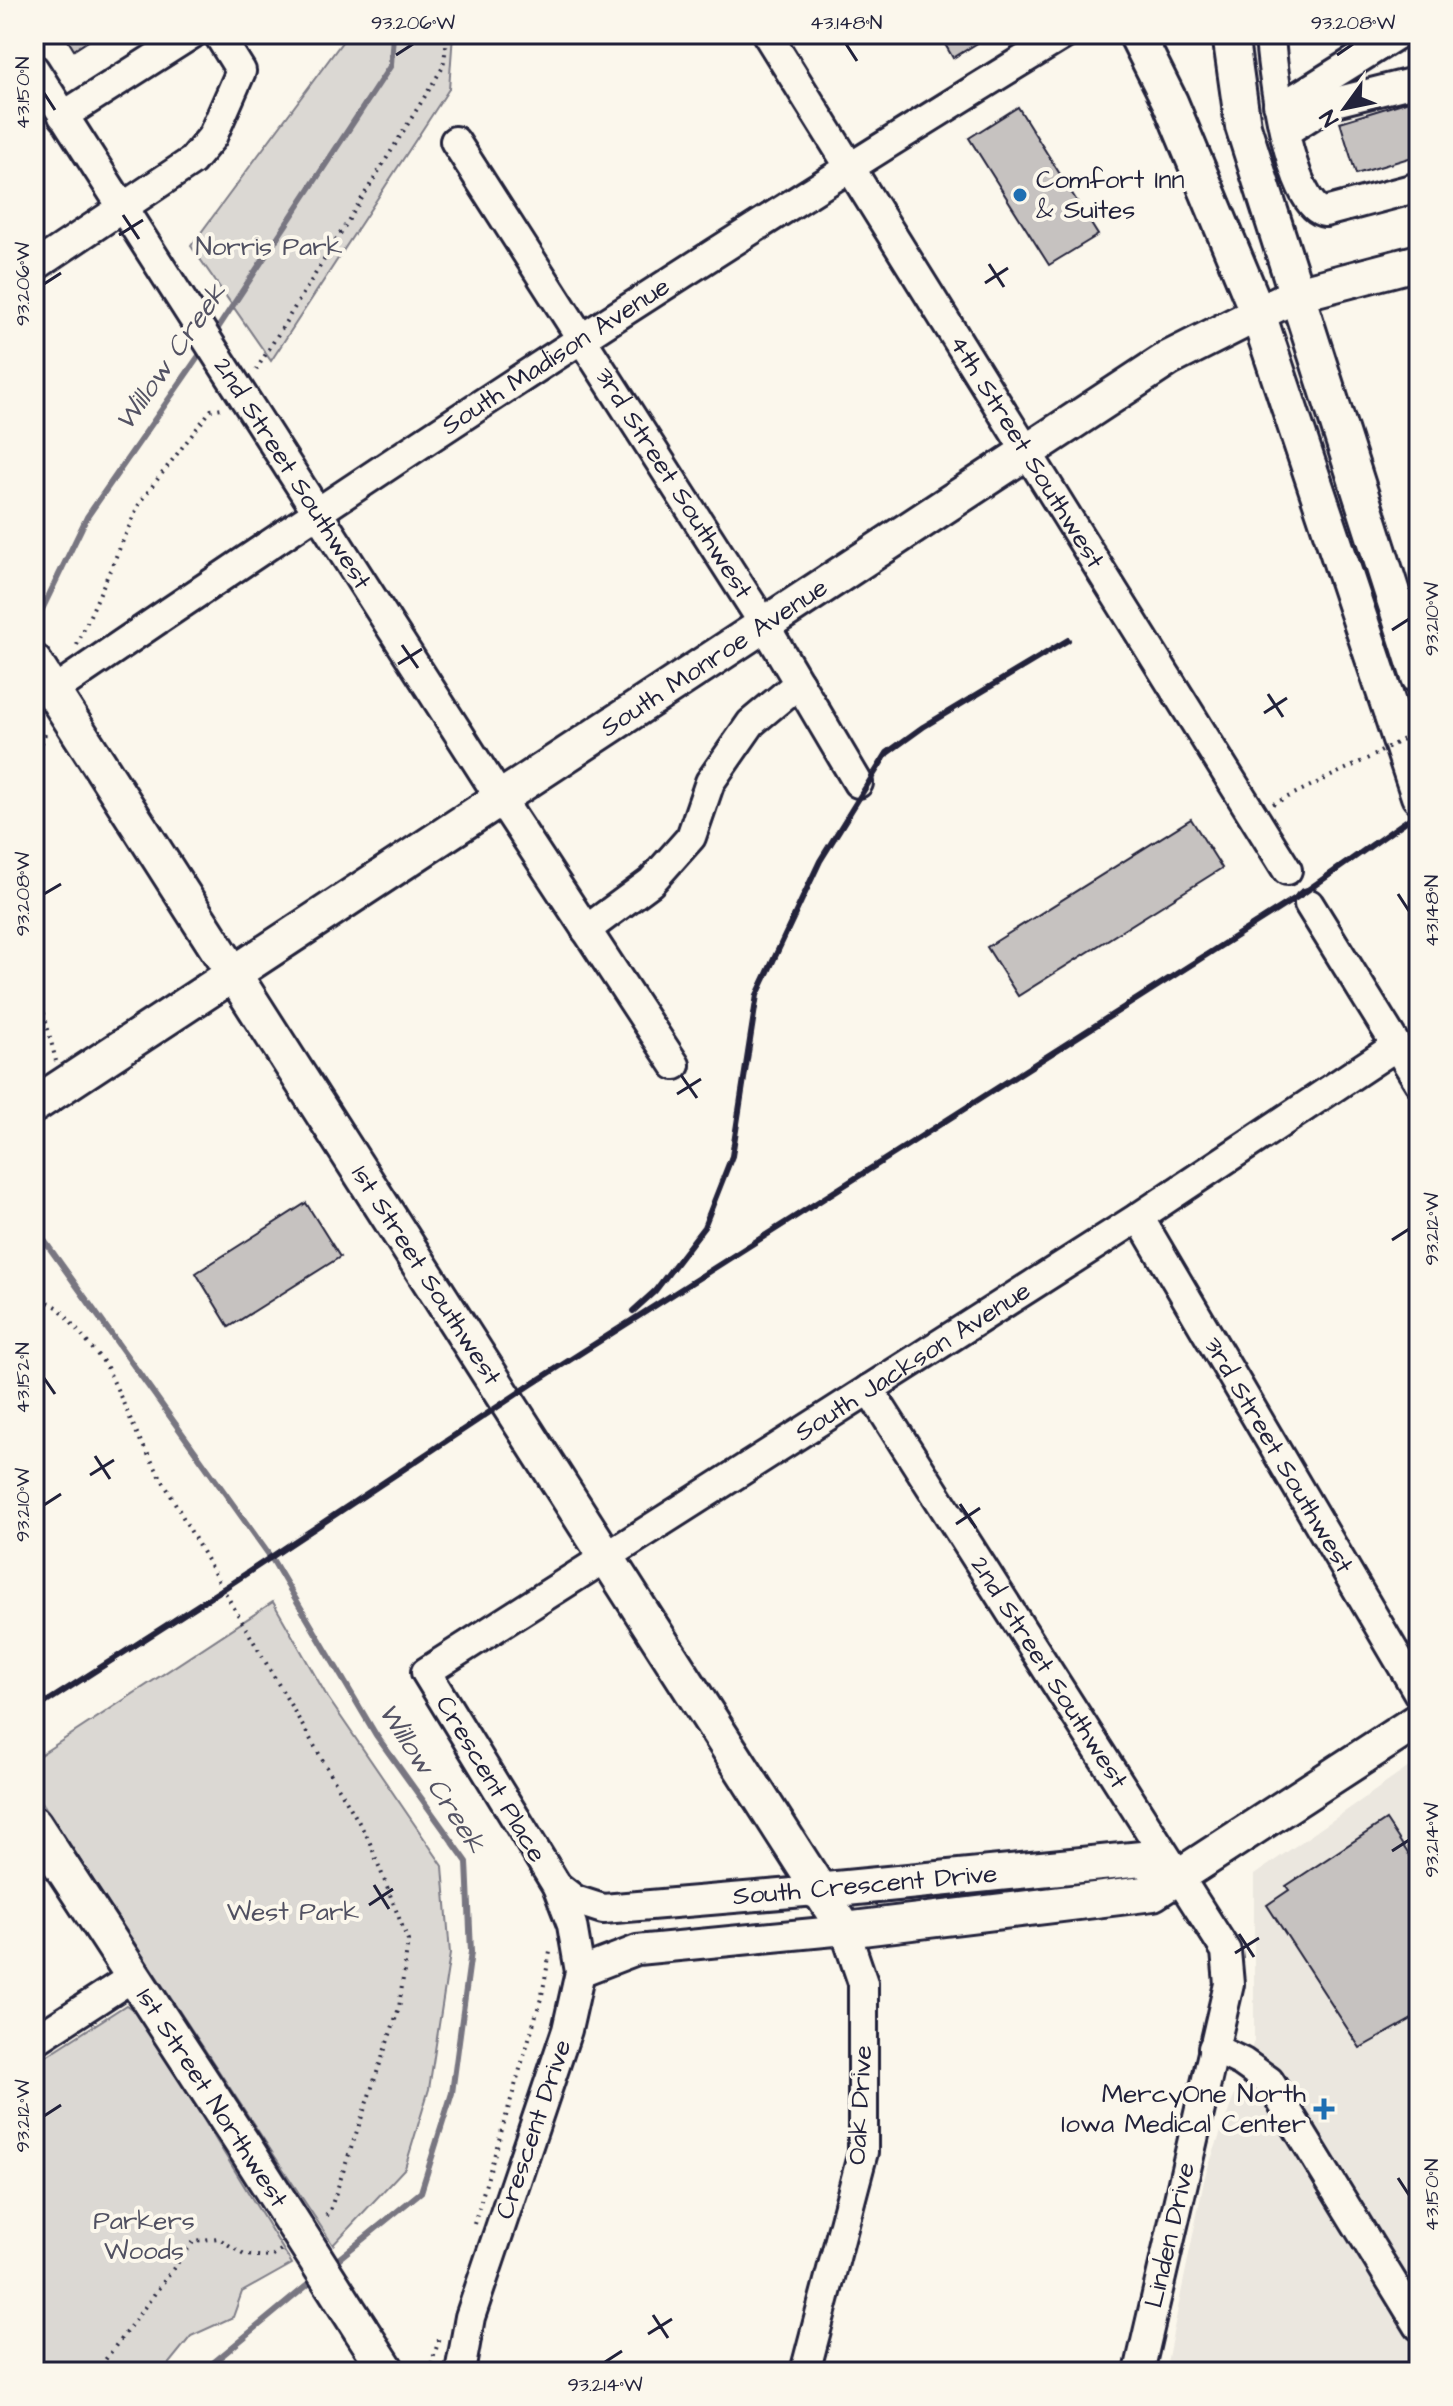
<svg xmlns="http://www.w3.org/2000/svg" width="1453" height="2406" viewBox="0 0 1453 2406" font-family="'Architects Daughter',sans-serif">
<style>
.built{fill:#ebe7df}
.green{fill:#dbd8d3;stroke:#7e7d87;stroke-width:2}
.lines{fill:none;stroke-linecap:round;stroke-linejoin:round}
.stream{stroke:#787681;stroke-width:6}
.building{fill:#c6c2c0;stroke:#22223b;stroke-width:2}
.minor-casing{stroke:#22223b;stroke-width:34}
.major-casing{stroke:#22223b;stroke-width:40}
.path{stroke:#22223b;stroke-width:4;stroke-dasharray:2 6;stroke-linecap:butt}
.minor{stroke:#fbf7ec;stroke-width:28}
.major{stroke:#fbf7ec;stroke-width:34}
.rail{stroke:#22223b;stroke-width:6}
.major-bridge-casing{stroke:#22223b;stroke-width:40;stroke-linecap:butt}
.path-bridge{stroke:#22223b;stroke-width:4;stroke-dasharray:2 6;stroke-linecap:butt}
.major-bridge{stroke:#fbf7ec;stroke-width:34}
.ticks{fill:none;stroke:#22223b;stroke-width:3}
.poi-dot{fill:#1f6fb2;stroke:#fbf7ec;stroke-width:3}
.labels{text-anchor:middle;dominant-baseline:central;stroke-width:8;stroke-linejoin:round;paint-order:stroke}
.poi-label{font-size:26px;fill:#22223b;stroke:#fbf7ec;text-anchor:start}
.park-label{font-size:26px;fill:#505061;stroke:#fbf7ec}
.street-label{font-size:26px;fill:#22223b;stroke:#fbf7ec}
.water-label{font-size:28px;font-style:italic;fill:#545364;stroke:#fbf7ec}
.neatline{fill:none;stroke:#22223b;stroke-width:3}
.ticks-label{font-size:20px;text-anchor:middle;fill:#22223b}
</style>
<rect width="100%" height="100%" fill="#fbf7ec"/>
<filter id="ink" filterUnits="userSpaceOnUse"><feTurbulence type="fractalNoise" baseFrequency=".0125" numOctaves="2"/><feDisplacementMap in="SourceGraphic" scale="16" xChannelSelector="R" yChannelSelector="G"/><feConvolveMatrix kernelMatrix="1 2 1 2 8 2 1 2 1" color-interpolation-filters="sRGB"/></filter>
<g filter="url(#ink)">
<path class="built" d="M1419 1760V2372H1165L1205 2176 1254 2041V1875Z"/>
<g class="green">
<path d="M348 34H453L449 89 271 361 191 246Z"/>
<path d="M273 1602 328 1698 443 1866 450 1954 429 2089 405 2168 333 2245 34 1790V1759Z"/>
<path d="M126 2005 139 2014 292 2264 242 2292 233 2317 191 2336 162 2372H34V2064Z"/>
</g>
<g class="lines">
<g class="stream">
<path d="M214 334 391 65 393 34"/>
<path d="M34 626 87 517 203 350"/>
<path d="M34 1196 41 1236 272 1559 376 1735 467 1862 471 1952 452 2093 421 2192 331 2265"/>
<path d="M202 2372 316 2278"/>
</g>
</g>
<g class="building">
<path d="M64 34H99L74 50Z"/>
<path d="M939 34H992L953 58Z"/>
<path d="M1419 98V155L1356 174 1340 122Z"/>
<path d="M1018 107 1098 235 1049 265 969 138Z"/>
<path d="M1191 819 1222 868 1018 996 987 947Z"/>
<path d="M306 1203 340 1257 229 1327 196 1273Z"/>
<path d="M1386 1820 1419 1870V2015L1360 2048 1267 1905 1289 1890 1286 1886Z"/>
</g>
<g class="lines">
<defs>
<g id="minor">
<path id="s1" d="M767 34 1287 870"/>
<path d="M1270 34C1271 66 1290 208 1325 212L1419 187"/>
<path id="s2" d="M34 69 500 798 675 1065"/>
<path d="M1278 104H1286L1398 34"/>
<path d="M63 116 192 34"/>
<path d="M1285 132 1331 103 1419 81"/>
<path id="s3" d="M455 141 764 624 858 783"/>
<path d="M34 267 192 161 212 137 241 71 218 34"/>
<path id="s4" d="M53 691C385 464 722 244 1065 34"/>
<path d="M1309 904 1419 1082"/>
<path d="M586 930 651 882 691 837 710 782 751 723 799 683"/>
<path id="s5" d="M1139 1217 1419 1694"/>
<path id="s6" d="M869 1389 1226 1951 1229 1984 1139 2372"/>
<path d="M557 1886 575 1900 603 1909 816 1891"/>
<path d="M580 1972 637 1950 845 1930 863 1983V2152L805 2372"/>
<path d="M34 2041 134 1976"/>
<path d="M1213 2048 1242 2062 1269 2081 1419 2326"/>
<path id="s7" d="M460 2372 470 2317 567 2030 580 1972 572 1925 557 1886 426 1672 1139 1217 1396 1046"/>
</g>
<g id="major">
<path d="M1136 34 1170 102 1257 311 1419 796"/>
<path d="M1230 34 1243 126 1419 677"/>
<path id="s8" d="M34 662 845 1930 1153 1893 1419 1720"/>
<path id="s9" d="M34 1105 1168 359 1297 294 1419 262"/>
<path d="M34 1824 246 2149"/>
<path d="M816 1891 1142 1859 1176 1877"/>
<path d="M361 2330 388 2372"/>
</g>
</defs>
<use href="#minor" class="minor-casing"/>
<use href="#major" class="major-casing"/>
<g class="path">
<path d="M256 370 443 67 448 34"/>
<path d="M77 645 140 502 211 410 222 408"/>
<path d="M34 766 46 731"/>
<path d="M1273 804 1377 754"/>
<path d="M34 974 56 1061"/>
<path d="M34 1295 59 1308 106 1365 140 1440 223 1589 368 1838 408 1941 399 2008 329 2213 323 2218"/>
<path d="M474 2224 542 1995 550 1952"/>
<path d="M96 2372 194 2241 218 2238 244 2255 272 2257 281 2250"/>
<path d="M429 2372 440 2336"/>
</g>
<use href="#minor" class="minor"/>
<use href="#major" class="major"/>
<g class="rail">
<path d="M633 1311 655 1291 704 1227 732 1156 757 995 820 861 887 753 923 727 1068 640"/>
<path d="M34 1710 223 1589 532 1384 1302 894 1419 812"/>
</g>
<defs>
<path id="major-bridge" d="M246 2149 361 2330"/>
</defs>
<use href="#major-bridge" class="major-bridge-casing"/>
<path class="path-bridge" d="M1380 752 1419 730"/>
<use href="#major-bridge" class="major-bridge"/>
</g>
</g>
<path class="ticks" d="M846 44 857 61M396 55 413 44M1337 55 1353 44M44 93 55 110M123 215 139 239M119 235 143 220M989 264 1004 287M985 283 1008 268M44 284 61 273M1392 630 1409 619M402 645 418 668M398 664 422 649M1268 694 1283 717M1264 713 1287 698M44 894 61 884M1398 894 1409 911M681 1075 697 1098M677 1094 701 1079M1392 1240 1409 1229M44 1378 55 1394M95 1456 110 1479M90 1475 114 1460M960 1504 976 1528M44 1505 61 1494M956 1524 980 1508M1392 1851 1409 1840M374 1885 389 1909M369 1905 393 1889M1239 1934 1254 1957M1235 1953 1259 1938M44 2116 61 2105M1398 2178 1409 2195M653 2315 668 2338M648 2334 672 2319M605 2362 622 2351"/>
<g class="poi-dot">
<circle cx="1020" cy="195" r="8"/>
<path d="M1320 2097h8v8h8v8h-8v8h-8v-8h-8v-8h8z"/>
</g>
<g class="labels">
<g class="poi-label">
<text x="1036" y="180">Comfort Inn<tspan x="1036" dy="30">&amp; Suites</tspan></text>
<text x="1306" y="2094" text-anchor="end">MercyOne North<tspan x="1306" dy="30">Iowa Medical Center</tspan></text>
</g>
<g class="park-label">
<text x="269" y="247">Norris Park</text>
<text x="293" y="1912">West Park</text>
<text x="144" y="2221">Parkers<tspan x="144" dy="30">Woods</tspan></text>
</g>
<g class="street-label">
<text stroke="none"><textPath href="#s4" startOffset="604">South Madison Avenue</textPath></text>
<text stroke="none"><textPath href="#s1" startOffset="492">4th Street Southwest</textPath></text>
<text stroke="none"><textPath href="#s2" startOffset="480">2nd Street Southwest</textPath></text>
<text stroke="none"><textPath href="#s3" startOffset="406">3rd Street Southwest</textPath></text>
<text stroke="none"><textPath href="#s9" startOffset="814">South Monroe Avenue</textPath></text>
<text stroke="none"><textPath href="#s8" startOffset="728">1st Street Southwest</textPath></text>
<text stroke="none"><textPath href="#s7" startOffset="1336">South Jackson Avenue</textPath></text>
<text stroke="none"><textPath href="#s5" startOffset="276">3rd Street Southwest</textPath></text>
<text stroke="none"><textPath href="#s6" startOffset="336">2nd Street Southwest</textPath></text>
<text transform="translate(491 1779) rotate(59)">Crescent Place</text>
<text transform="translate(865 1885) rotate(-5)">South Crescent Drive</text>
<text transform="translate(212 2098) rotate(57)">1st Street Northwest</text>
<text transform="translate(860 2105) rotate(-87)">Oak Drive</text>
<text stroke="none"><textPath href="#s7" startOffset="254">Crescent Drive</textPath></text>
<text transform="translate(1170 2235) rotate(-77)">Linden Drive</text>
</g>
<g class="water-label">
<text transform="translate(171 357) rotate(-55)">Willow Creek</text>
<text transform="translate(432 1778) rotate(57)">Willow Creek</text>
</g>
</g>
<rect width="1453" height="2406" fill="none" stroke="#fbf7ec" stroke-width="88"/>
<g transform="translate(1345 108) rotate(237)" stroke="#fbf7ec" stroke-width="6" paint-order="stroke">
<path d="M0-6L14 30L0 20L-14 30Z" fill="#22223b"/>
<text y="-12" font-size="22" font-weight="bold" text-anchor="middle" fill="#22223b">N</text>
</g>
<rect x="44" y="44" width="1365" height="2318" class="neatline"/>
<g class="ticks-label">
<text x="413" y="29">93.206°W</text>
<text x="846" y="29">43.148°N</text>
<text x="1353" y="29">93.208°W</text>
<text transform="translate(22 93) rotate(-90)" y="7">43.150°N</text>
<text transform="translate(22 284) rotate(-90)" y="7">93.206°W</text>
<text transform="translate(1431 619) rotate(-90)" y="7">93.210°W</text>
<text transform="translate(22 894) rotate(-90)" y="7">93.208°W</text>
<text transform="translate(1431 911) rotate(-90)" y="7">43.148°N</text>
<text transform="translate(1431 1229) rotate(-90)" y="7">93.212°W</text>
<text transform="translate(22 1378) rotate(-90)" y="7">43.152°N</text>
<text transform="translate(22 1505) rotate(-90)" y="7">93.210°W</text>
<text transform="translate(1431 1840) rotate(-90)" y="7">93.214°W</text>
<text transform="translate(22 2116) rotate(-90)" y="7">93.212°W</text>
<text transform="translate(1431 2195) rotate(-90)" y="7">43.150°N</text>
<text x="605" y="2391">93.214°W</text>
</g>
</svg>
